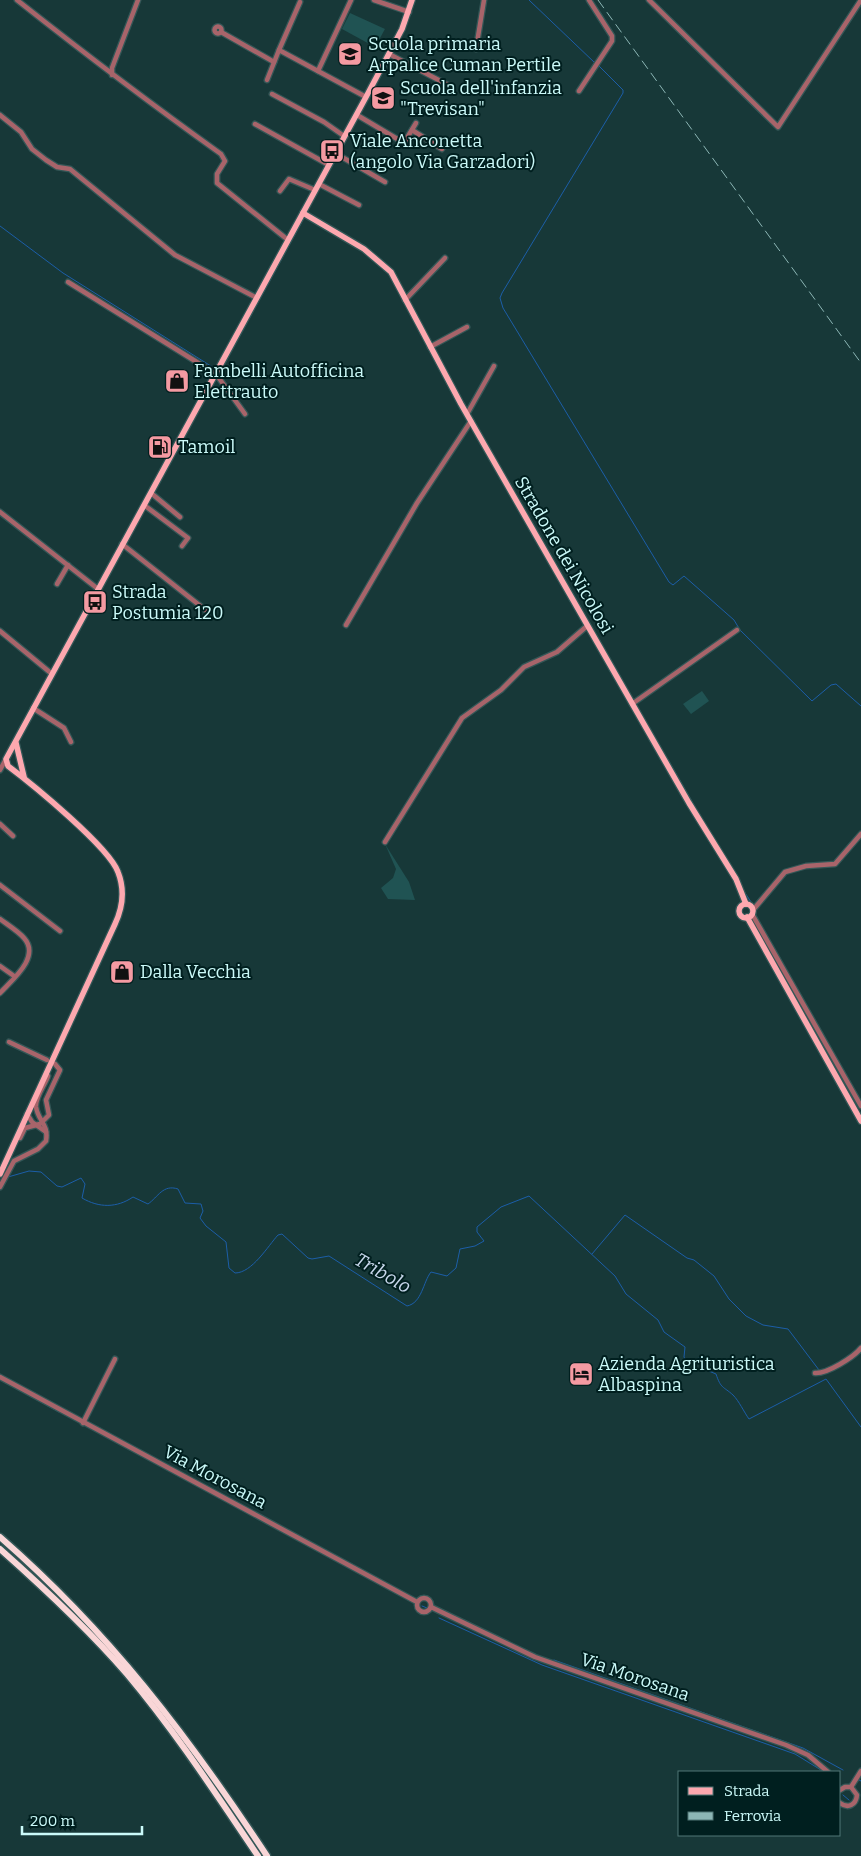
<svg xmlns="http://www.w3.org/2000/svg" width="861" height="1856" viewBox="0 0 861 1856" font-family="Bitter,serif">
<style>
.green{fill:#205353}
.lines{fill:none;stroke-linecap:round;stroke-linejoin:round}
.stream{stroke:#1c5ea8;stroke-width:1}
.minor-casing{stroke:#345757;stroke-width:7}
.major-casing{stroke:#345757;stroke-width:8}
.highway-casing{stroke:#345757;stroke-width:9}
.minor{stroke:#a8646a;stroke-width:4.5}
.major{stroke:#fda8af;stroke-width:5.5}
.highway{stroke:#f9d6d7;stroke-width:6}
.rail{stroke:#8cb6b5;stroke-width:1;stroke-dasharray:10 5;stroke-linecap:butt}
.labels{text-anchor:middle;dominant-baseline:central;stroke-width:4;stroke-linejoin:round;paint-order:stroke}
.poi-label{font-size:18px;fill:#cbfaf9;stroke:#001f1f;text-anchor:start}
.street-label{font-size:18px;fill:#cbfaf9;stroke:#001f1f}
.water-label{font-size:19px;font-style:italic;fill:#c6d6ea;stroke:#001f1f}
</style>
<rect width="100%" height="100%" fill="#173838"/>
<g class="green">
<path d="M350 13 385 29 375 47 342 29Z"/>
<path d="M702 691 709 701 691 714 683 704Z"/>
<path d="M385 844 409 882 415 900 388 899 381 888 393 878 396 869Z"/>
</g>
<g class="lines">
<g class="stream">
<path d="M529 0 595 63"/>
<path d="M598 65 623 90V93L502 293 500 298 503 308 669 582 673 585 684 576 734 620 740 630 812 701 831 685 836 684 861 706"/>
<path d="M0 226 63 273 214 368"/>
<path d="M430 351 446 381"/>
<path d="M220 372 305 216"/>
<path d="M471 416 591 627"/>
<path d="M667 758 695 807"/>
<path d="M742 888 751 902"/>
<path d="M8 1177 29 1171 41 1172 57 1186 62 1187 81 1178 85 1184 82 1198C99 1208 117 1208 133 1197L148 1204C158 1197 163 1184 178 1189L185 1203 201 1204 203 1211 200 1218 206 1226 226 1242 229 1268 235 1273C252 1273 268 1246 278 1235L282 1234 308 1258 312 1259 329 1256 407 1306C422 1303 423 1282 431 1272L447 1276 456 1268 460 1249 475 1246 484 1241 477 1232V1227L501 1207 529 1196 615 1276 626 1294 658 1320 664 1332 685 1347 684 1357 686 1361 692 1362 701 1357 704 1360V1369L716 1374C721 1389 723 1386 733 1395 739 1401 744 1412 749 1419L826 1379 861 1427"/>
<path d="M592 1254 625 1215 687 1258 694 1260 714 1276 729 1299 746 1316 763 1325 788 1329 819 1370"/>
<path d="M1 1380 59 1412"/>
<path d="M422 1606 427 1608"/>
<path d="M439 1618 542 1665 795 1754 821 1770"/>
<path d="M554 1660 803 1748 843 1770"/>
<path d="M859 1780 861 1781"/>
<path d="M843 1795 849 1800"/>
</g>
<defs>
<g id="minor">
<path d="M17 0C84 53 151 104 221 154L225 161 217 174V183L288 240"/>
<path d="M374 0 409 12"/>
<path d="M649 0 778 127 861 0"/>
<path d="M300 2 279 50 366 97"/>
<circle cx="218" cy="30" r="3.5"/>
<path d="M221 32 274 62"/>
<path d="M476 49 484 0"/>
<path d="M389 54 450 86"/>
<path d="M318 71 351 0"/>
<path d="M112 75V68L138 0"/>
<path d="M267 80 279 50"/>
<path d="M579 91 612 41V36L589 0"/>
<path d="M272 94 324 122 344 136"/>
<path d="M0 115 21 132 32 149 46 160 57 167 70 169 175 255 257 298"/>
<path d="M357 115 404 143 416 123"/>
<path d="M255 124 329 165"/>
<path d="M412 130 442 149"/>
<path d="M335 153 385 182"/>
<path d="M319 184 359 205"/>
<path d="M280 191 289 179 315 190"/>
<path d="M68 282 216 374 245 414"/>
<path d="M405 300 445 258"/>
<path d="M430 347 467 327"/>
<path d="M467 414 494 366"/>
<path d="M151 493 180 517"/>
<path d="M144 505 188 538 182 546"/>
<path d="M0 512 98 589"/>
<path d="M122 544 208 612"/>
<path d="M57 584 68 565"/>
<path d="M346 625 417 503 471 421"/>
<path d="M0 631 52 674"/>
<path d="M632 704 737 630"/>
<path d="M33 708 64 728 71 742"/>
<path d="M0 770 6 759"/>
<path d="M0 824 13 836"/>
<path d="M385 842 462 718 501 690 524 667 557 652 587 626"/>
<path d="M0 885 60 931"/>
<path d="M753 910 785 872 806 866 835 864 861 834"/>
<path d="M752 914 861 1106"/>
<path d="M0 919C8 925 18 931 24 938 41 957 12 980 0 993"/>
<path d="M0 966 14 976"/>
<path d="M9 1042 47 1060"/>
<path d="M27 1114 32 1122 46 1132"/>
<path d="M20 1138 25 1128 40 1124 49 1115 46 1100 60 1070 55 1064"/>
<path d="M0 1187 14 1161 38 1149 46 1141C49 1124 38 1121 36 1107 35 1097 45 1085 48 1076"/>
<path d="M815 1373C827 1374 854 1357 861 1348"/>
<path d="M0 1377 417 1602"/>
<path d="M83 1423 115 1359"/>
<circle cx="424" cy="1605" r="7"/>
<path d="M431 1607 535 1657 786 1745 808 1755 828 1772"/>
<path d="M851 1787 861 1771"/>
<path d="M840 1790 845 1787H851L857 1795C856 1805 848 1809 840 1803"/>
</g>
<g id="major">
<path d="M303 213 364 249 391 272 461 404 689 803 736 879 746 904"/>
<path d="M16 743 24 777"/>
<circle cx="746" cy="911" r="7"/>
<path d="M747 917 861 1121"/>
<path d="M0 1174 115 924C123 907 125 890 118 872 109 847 32 784 8 766L6 759 366 97 402 29 412 0"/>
</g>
<g id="highway">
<path d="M0 1537C109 1632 188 1736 267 1856"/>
<path d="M0 1549C44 1588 88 1629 127 1674 175 1731 216 1794 258 1856"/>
</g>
</defs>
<use href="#minor" class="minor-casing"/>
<use href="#major" class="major-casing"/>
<use href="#highway" class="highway-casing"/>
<use href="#minor" class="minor"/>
<use href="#major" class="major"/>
<use href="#highway" class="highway"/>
<path class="rail" d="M598 0 861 363"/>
</g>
<defs>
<symbol id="school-square" viewBox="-11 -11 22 22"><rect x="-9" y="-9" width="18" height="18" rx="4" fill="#f49aa2" stroke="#001f1f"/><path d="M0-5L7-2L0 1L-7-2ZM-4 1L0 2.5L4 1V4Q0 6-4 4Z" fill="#111"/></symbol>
<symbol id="bus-square" viewBox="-11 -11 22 22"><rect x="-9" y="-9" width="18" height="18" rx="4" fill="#f49aa2" stroke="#001f1f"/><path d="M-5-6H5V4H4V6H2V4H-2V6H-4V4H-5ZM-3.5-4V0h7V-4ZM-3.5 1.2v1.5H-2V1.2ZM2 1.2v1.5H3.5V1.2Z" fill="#111"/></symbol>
<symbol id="shop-square" viewBox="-11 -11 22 22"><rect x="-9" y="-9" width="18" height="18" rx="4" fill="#f49aa2" stroke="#001f1f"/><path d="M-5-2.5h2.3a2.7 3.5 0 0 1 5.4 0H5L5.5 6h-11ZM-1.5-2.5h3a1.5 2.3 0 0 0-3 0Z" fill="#111"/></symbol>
<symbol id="fuel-square" viewBox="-11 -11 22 22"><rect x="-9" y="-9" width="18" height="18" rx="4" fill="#f49aa2" stroke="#001f1f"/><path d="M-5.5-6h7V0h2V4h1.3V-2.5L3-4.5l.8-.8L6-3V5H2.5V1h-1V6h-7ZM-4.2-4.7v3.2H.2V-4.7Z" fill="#111"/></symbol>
<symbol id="hotel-square" viewBox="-11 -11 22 22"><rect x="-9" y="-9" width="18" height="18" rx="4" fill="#f49aa2" stroke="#001f1f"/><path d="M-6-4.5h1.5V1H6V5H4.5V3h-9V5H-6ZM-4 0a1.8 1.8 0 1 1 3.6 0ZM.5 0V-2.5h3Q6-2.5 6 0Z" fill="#111"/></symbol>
</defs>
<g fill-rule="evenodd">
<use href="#school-square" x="336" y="40" width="28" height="28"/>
<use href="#school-square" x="369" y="84" width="28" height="28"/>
<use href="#bus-square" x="318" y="137" width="28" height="28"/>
<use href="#shop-square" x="163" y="367" width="28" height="28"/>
<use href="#fuel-square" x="146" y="433" width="28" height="28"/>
<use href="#bus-square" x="81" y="588" width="28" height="28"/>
<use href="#shop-square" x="108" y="958" width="28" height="28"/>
<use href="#hotel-square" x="567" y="1360" width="28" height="28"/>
</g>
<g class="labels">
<g class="poi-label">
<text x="368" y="44">Scuola primaria<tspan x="368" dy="21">Arpalice Cuman Pertile</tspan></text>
<text x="400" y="88">Scuola dell'infanzia<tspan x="400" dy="21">"Trevisan"</tspan></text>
<text x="350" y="141">Viale Anconetta<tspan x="350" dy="21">(angolo Via Garzadori)</tspan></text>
<text x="194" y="371">Fambelli Autofficina<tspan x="194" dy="21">Elettrauto</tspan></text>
<text x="178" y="447">Tamoil</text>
<text x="112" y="592">Strada<tspan x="112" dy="21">Postumia 120</tspan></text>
<text x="140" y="972">Dalla Vecchia</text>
<text x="598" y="1364">Azienda Agrituristica<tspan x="598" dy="21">Albaspina</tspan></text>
</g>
<g class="street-label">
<text transform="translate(564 555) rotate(60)">Stradone dei Nicolosi</text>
<text transform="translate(215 1477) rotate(28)">Via Morosana</text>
<text transform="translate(635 1677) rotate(19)">Via Morosana</text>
</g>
<g class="water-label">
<text transform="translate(383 1273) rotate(30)">Tribolo</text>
</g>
</g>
<rect x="678" y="1771" width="162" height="65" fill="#001f1f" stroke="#517776"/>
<rect x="688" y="1787" width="25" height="8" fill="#fda8af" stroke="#517776"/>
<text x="724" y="1796" font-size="15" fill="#cbfaf9">Strada</text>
<rect x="688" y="1812" width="25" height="8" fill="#8cb6b5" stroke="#517776"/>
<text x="724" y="1821" font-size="15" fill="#cbfaf9">Ferrovia</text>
<path d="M22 1826v8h120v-8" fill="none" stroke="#cbfaf9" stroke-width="2.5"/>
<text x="30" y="1826" font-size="15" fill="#cbfaf9" stroke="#001f1f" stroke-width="4" paint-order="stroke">200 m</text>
</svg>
